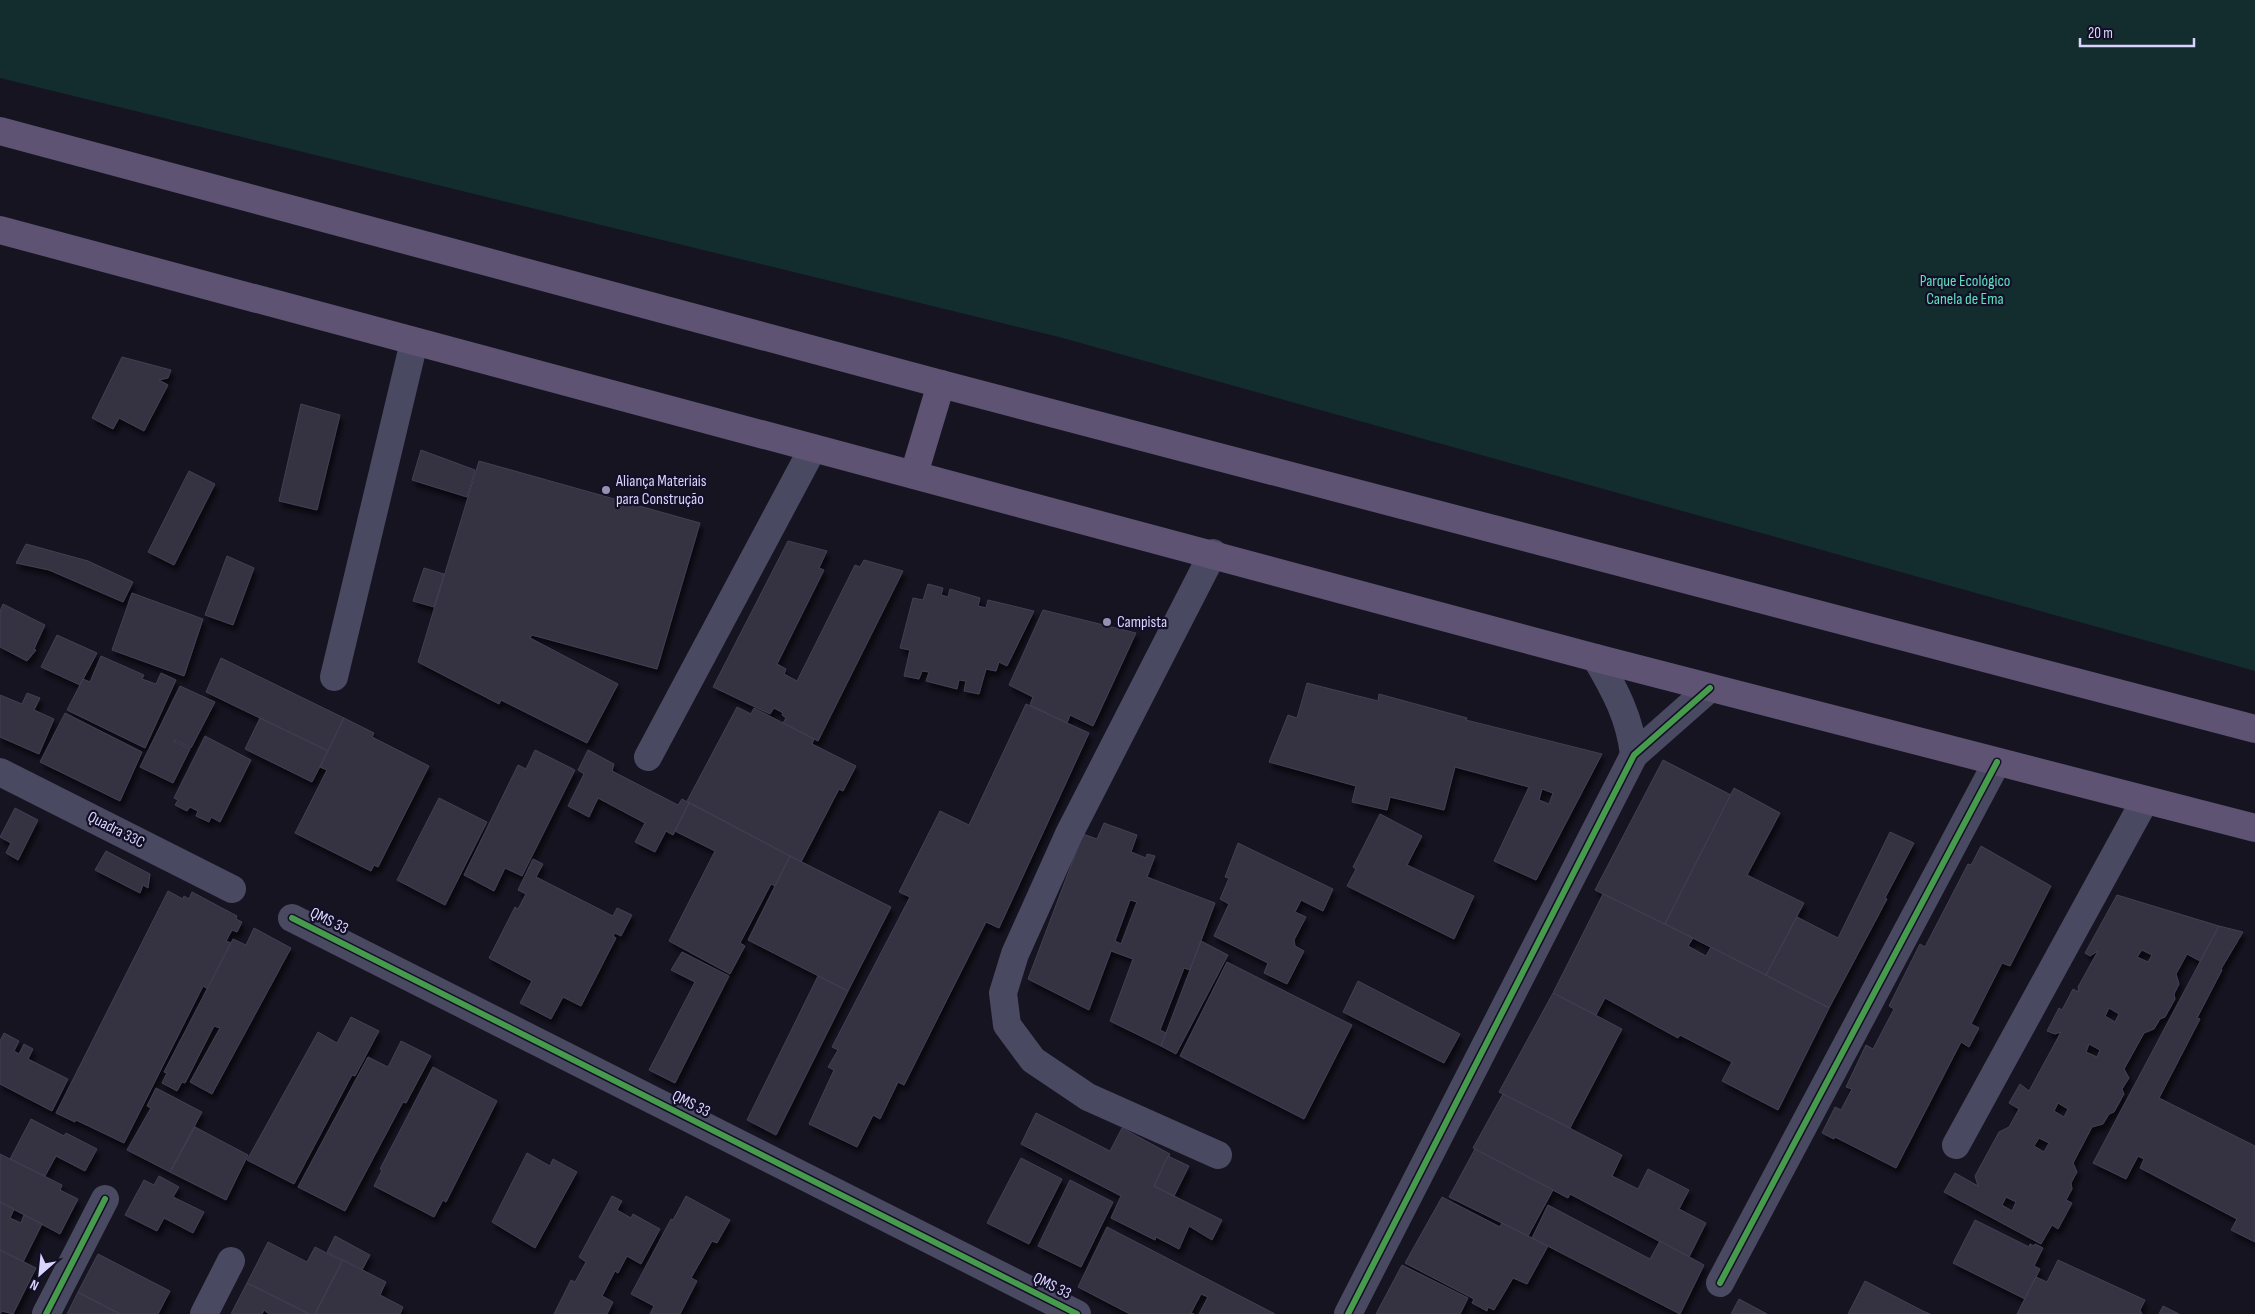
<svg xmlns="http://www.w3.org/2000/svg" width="2255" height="1314" viewBox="0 0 2255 1314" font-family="'Sofia Sans Condensed',sans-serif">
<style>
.green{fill:#132c2d}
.building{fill:#343243;stroke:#433f54;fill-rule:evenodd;filter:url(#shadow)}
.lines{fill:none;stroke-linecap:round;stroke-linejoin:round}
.minor{stroke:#4a4962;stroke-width:28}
.major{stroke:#5e5373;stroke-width:28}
.cycleway-casing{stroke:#130f26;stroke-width:9}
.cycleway{stroke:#469c4c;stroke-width:6}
.poi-dot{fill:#9591b1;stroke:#130f26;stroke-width:2}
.labels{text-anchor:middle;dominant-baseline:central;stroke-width:4.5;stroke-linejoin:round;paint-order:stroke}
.park-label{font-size:16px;fill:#5fe0c0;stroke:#130f26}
.poi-label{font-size:16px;fill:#d9d4ff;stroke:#130f26;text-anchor:start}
.street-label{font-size:16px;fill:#d9d4ff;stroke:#130f26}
</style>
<defs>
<filter id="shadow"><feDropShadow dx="3" dy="5.5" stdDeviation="2.5" flood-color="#0009"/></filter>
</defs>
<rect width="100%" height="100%" fill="#161421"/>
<path class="green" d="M0 0H2255V671L1059 337 0 78Z"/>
<g class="building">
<path d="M122 357 171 370 168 378 159 380 168 385 144 431 119 418 113 429 92 418Z"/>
<path d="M301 404 340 415 317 510 279 501Z"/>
<path d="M421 450 475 470 467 497 412 480Z"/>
<path d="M479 461 700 523 657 669 532 635 530 638 618 684 587 743 501 700 499 704 418 662Z"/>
<path d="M189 471 215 484 174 565 148 552Z"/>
<path d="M788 541 827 551 819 568 824 570 777 664 786 669 784 674 797 681 855 565 860 567 864 560 903 571 818 741 783 723 786 718 782 715 783 713 774 708 770 714 713 687Z"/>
<path d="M26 544 88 561 133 582 123 602 49 570 16 563Z"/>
<path d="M227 556 254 568 233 625 205 615Z"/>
<path d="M424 568 444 574 434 607 413 601Z"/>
<path d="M928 584 943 588 941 595 948 597 950 589 980 598 978 606 986 608 988 600 1034 611 1007 666 999 662 996 671 986 669 979 694 964 691 966 681 959 680 957 689 926 681 929 672 922 671 919 679 904 676 910 650 900 648 913 598 923 600Z"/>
<path d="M132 593 203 619 184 676 112 650Z"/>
<path d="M3 604 45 625 34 649 36 650 27 661 0 647V611Z"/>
<path d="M1043 610 1136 633 1093 726 1070 715 1067 723 1030 705 1033 697 1009 685Z"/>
<path d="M57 635 97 653 80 685 41 667Z"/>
<path d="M101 656 144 675 142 679 156 684 161 673 176 680 145 748 67 710 83 679 90 682Z"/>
<path d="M221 658 344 718 328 751 206 692Z"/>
<path d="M1307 683 1378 701 1379 694 1467 718 1466 720 1602 754 1536 880 1494 861 1529 787 1455 767 1444 810 1390 797 1387 810 1352 802 1356 786 1269 762 1288 715 1297 718ZM1542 789 1553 793 1549 804 1539 800Z"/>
<path d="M180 686 215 702 191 748 175 740 174 741 190 749 173 783 140 767Z"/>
<path d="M27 693 40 698 34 710 54 719 39 754 0 737V695L22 704Z"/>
<path d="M1026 704 1089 733 999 928 986 922 904 1085 898 1082 880 1119 873 1115 857 1147 809 1124 834 1070 828 1067 838 1050 832 1047 910 897 899 892 940 811 969 825Z"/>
<path d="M737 707 751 714 754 708 814 739 812 744 856 766 843 791 839 789 801 862 687 801Z"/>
<path d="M65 713 142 752 120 801 40 762Z"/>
<path d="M260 718 328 751 312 782 245 749Z"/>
<path d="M344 718 374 733 372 737 429 766 378 867 374 865 371 871 295 833 327 770 320 767Z"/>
<path d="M205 736 251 760 220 822 211 817 209 822 196 816 198 811 190 807 187 811 175 805 178 800 174 798Z"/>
<path d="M535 750 575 770 522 876 505 868 494 891 464 875 518 765 526 769Z"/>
<path d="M588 750 614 764 612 771 678 805 682 799 689 803 673 835 666 831 655 852 635 842 645 823 598 798 589 817 568 806 584 774 578 770Z"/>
<path d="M1663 760 1731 795 1665 924 1595 890Z"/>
<path d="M1734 788 1780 813 1747 875 1804 903 1766 975 1665 924Z"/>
<path d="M439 798 487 822 445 905 397 880Z"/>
<path d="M689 803 790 856 775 886 771 884 740 943 745 946 730 974 669 941 715 851 675 831Z"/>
<path d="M15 808 38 820 18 860 6 853 11 843 0 837Z"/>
<path d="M1380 814 1422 836 1407 865 1474 896 1454 939 1347 886 1356 869 1353 867Z"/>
<path d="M1104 823 1137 835 1131 852 1146 858 1147 854 1155 856 1147 877 1215 903 1190 970 1184 968 1160 1030 1166 1033 1161 1046 1110 1021 1133 959 1111 951 1089 1010 1028 979 1083 834 1097 839ZM1130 900 1137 902 1121 944 1115 941Z"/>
<path d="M1890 832 1914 843 1885 898 1887 899 1829 1008 1766 975 1797 917 1838 938Z"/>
<path d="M1238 843 1333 889 1323 911 1301 900 1295 912 1306 917 1294 940 1295 946 1304 951 1287 984 1264 973 1268 963 1214 936 1229 904 1220 899 1229 878 1225 877Z"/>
<path d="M1981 846 2051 886 2010 966 2002 963 1971 1024 1979 1028 1969 1047 1961 1042 1896 1168 1835 1137 1834 1139 1822 1133 1835 1107 1841 1110 1852 1089 1846 1087 1866 1045 1873 1049 1894 1009 1889 1006 1920 944 1925 947 1968 864 1971 865Z"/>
<path d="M106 851 150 874 148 888 143 885 140 893 95 870Z"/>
<path d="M790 856 891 907 848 991 748 940Z"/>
<path d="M533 859 543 864 536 877 613 916 617 908 632 915 621 936 615 933 613 936 616 938 581 1006 563 997 551 1019 520 1003 532 981 489 958 515 907 518 909 526 894 518 890Z"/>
<path d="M168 891 183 899 184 896 189 899 192 892 237 916 236 919 242 922 237 932 232 930 226 941 231 943 208 989 203 986 124 1143 76 1120 75 1122 56 1113Z"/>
<path d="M1603 894 1693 938 1688 946 1706 956 1711 947 1829 1008 1778 1110 1722 1081 1732 1062 1680 1035 1678 1038 1605 998 1596 1015 1553 993Z"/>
<path d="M2117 895 2219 926 2200 961 2187 954 2176 974 2179 984 2174 994 2175 999 2165 1017 2160 1019 2154 1029 2144 1033 2124 1069 2129 1078 2122 1089 2124 1094 2114 1112 2109 1114 2103 1124 2092 1127 2073 1163 2077 1172 2071 1183 2072 1189 2066 1200 2072 1203 2058 1229 2052 1225 2041 1244 1944 1192 1955 1173 1978 1186 1975 1176 1999 1132 2009 1127 2019 1109 2009 1103 2020 1084 2029 1091 2061 1032 2055 1034 2047 1031 2059 1008 2062 1010 2073 989 2079 992 2078 987 2098 951 2090 956 2085 953ZM2142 950 2152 955 2148 962 2137 957ZM2109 1008 2119 1014 2115 1022 2105 1016ZM2089 1044 2100 1050 2097 1057 2086 1052ZM2058 1103 2068 1109 2064 1117 2054 1111ZM2039 1138 2049 1143 2044 1152 2034 1146ZM2006 1197 2016 1202 2012 1211 2002 1205Z"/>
<path d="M2219 926 2243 932 2221 969 2222 970 2197 1018 2200 1019 2159 1098 2255 1146V1242L2231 1230 2237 1219 2140 1168 2144 1159 2138 1156 2126 1179 2093 1163Z"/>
<path d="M254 928 291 948 212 1094 190 1082 220 1028 214 1026 185 1083 182 1082 177 1091 162 1083 167 1073 164 1072 233 939 246 945Z"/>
<path d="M1201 941 1228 955 1176 1054 1161 1046Z"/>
<path d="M682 952 729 976 675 1083 649 1070 695 982 671 970Z"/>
<path d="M1227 962 1352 1025 1304 1119 1180 1056Z"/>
<path d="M818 976 848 991 776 1135 747 1120Z"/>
<path d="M1358 981 1460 1034 1444 1063 1343 1012Z"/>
<path d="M1553 993 1622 1029 1570 1128 1499 1092Z"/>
<path d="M351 1017 379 1031 355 1076 352 1075 294 1184 247 1160 318 1032 337 1043Z"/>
<path d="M4 1033 19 1041 14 1051 19 1054 24 1044 33 1049 28 1059 68 1079 52 1111 0 1084V1041Z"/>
<path d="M401 1041 431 1056 406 1103 403 1102 345 1211 298 1187 368 1057 388 1067Z"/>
<path d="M433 1067 497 1101 446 1202 443 1200 434 1217 374 1186 382 1170 380 1169Z"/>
<path d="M156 1088 202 1112 170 1172 127 1150 151 1108 147 1106Z"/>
<path d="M1503 1094 1622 1155 1612 1176 1638 1189 1648 1169 1689 1190 1679 1209 1706 1223 1689 1257 1570 1194 1568 1198 1473 1148Z"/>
<path d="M1036 1113 1110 1151 1122 1128 1170 1154 1154 1186 1222 1220 1212 1240 1189 1226 1179 1249 1156 1237 1155 1240 1111 1218 1121 1196 1021 1144Z"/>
<path d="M31 1119 64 1136 66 1133 97 1149 85 1171 56 1156 45 1176 10 1159Z"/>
<path d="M195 1127 248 1155 226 1200 170 1172Z"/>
<path d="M1475 1149 1553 1190 1528 1236 1449 1197Z"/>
<path d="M527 1153 550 1166 553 1159 577 1172 535 1248 492 1222Z"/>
<path d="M0 1154 62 1185 60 1190 78 1199 60 1234 0 1202Z"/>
<path d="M1168 1156 1189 1166 1174 1196 1154 1186Z"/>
<path d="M1021 1158 1062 1179 1029 1244 987 1223Z"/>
<path d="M159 1176 179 1187 173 1197 204 1212 193 1233 164 1218 157 1231 125 1215 144 1180 154 1185Z"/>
<path d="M1070 1180 1113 1202 1081 1267 1038 1246Z"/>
<path d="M612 1196 622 1201 617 1210 631 1218 633 1214 660 1229 641 1264 627 1256 618 1273 615 1271 602 1296 613 1302 607 1314H554L571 1280 575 1282 586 1262 579 1257Z"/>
<path d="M686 1196 730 1220 717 1243 712 1241 691 1278 697 1281 680 1314H650L654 1306 631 1294 671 1219 673 1220Z"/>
<path d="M1442 1197 1500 1227 1502 1223 1548 1246 1527 1284 1513 1278 1494 1310 1488 1307 1487 1311 1472 1303 1474 1299 1405 1263Z"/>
<path d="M0 1202 14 1209 10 1218 21 1223 24 1215 42 1224 23 1262 0 1250Z"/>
<path d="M1548 1205 1650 1259 1660 1241 1704 1265 1680 1314 1532 1238Z"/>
<path d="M1975 1220 2029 1247 2030 1244 2034 1246 2035 1244 2043 1248 2034 1266 2040 1269 2025 1299 1953 1263Z"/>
<path d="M1107 1227 1275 1314H1199L1208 1297 1201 1294 1191 1313 1194 1314H1130L1078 1287Z"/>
<path d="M335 1236 370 1255 362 1270 327 1252Z"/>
<path d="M268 1242 307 1262 315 1247 342 1261 315 1314H309L247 1283Z"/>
<path d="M0 1250 36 1268 13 1314 2 1311 0 1314Z"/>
<path d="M98 1254 170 1291 158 1314H120L78 1292Z"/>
<path d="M343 1260 386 1282 380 1295 403 1307 400 1314H315Z"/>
<path d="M2058 1260 2145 1300 2140 1310 2142 1314H2017L2036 1277 2047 1282Z"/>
<path d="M1402 1265 1468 1298 1460 1314H1376Z"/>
<path d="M1865 1281 1923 1311 1930 1314H1848Z"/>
<path d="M247 1283 309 1314H269L264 1310 262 1314H231Z"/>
<path d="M78 1292 81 1294 120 1314H67Z"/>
<path d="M1739 1299 1767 1314H1731Z"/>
<path d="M2163 1306 2179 1314H2159Z"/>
</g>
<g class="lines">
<g class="minor">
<path d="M1213 553 1069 834 1015 954 1003 993 1007 1025 1033 1060 1088 1097 1218 1155"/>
<path d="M1596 658C1615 690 1630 718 1634 755"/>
<path d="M334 677 414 342"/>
<path d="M648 757 813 448"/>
<path d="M0 772 232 889"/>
<path d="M292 918 1077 1314"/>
<path d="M1956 1145 2145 800"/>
<path d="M1720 1283 1997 762"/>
<path d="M46 1314 105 1199"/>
<path d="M204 1314 231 1261"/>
<path d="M1348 1314 1634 755 1710 688"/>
</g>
<g class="major">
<path d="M0 131 941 384 2255 729"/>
<path d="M0 230 1596 658 2255 828"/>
<path d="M914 474 941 384"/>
</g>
<defs>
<g id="cycleway">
<path d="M292 918 1077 1314"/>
<path d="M1720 1283 1997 762"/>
<path d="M46 1314 105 1199"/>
<path d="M1348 1314 1634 755 1710 688"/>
</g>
</defs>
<use href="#cycleway" class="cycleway-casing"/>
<use href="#cycleway" class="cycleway"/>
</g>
<g class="poi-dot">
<circle cx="606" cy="490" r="5"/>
<circle cx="1107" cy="622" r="5"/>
</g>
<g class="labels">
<g class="park-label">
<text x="1965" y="281">Parque Ecológico<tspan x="1965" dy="18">Canela de Ema</tspan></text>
</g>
<g class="poi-label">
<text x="616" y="481">Aliança Materiais<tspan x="616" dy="18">para Construção</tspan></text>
<text x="1117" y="622">Campista</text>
</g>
<g class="street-label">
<text transform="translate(116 830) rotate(27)">Quadra 33C</text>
<text transform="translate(329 921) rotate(27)">QMS 33</text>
<text transform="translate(691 1104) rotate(27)">QMS 33</text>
<text transform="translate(1052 1286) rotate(27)">QMS 33</text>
</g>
</g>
<g transform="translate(40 1274) rotate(207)" stroke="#130f26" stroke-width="4" paint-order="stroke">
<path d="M0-4L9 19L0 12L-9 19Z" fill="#d9d4ff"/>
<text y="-8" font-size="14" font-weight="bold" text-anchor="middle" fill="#d9d4ff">N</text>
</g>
<path d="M2080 38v8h114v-8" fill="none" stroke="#d9d4ff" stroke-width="2.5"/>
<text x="2088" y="38" font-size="15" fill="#d9d4ff" stroke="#130f26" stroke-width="4" paint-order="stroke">20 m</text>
</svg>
